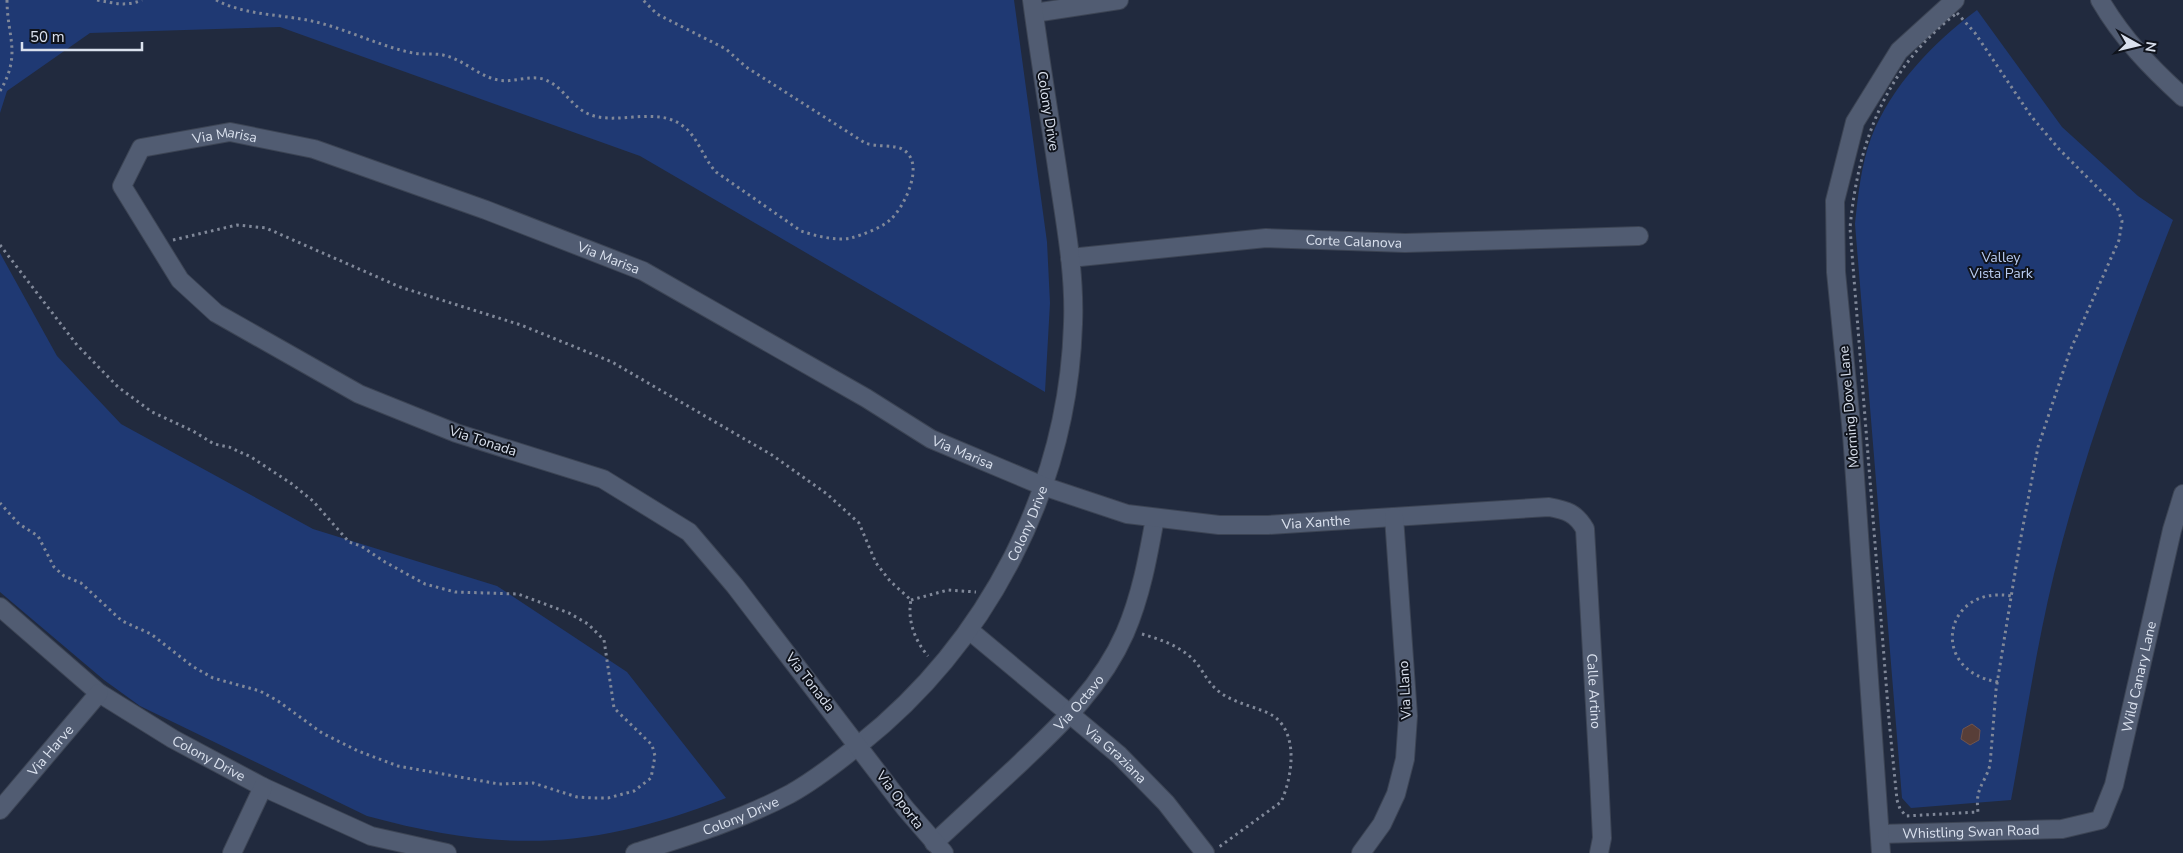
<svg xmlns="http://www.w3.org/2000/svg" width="2183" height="853" viewBox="0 0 2183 853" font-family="'Nunito Sans',sans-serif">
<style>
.green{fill:#1f3973}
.building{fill:#583e38;stroke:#70544e}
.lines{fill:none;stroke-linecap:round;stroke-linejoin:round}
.minor-casing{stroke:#3c4454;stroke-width:20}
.path{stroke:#808899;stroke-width:3;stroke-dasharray:2.5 4;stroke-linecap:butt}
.minor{stroke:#515c72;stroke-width:18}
.labels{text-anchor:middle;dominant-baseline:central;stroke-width:4;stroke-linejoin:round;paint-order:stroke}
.street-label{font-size:14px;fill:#dae1ee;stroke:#0f131c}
.park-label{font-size:14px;fill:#b9ccf1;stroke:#0f131c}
</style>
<rect width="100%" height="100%" fill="#212a3e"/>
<g class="green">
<path d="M0 0H1014L1047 242 1050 303 1045 392 640 156 280 27 90 33 7 91 0 113Z"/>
<path d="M1977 10 2062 127 2138 196 2173 220C2127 336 2084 452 2054 574 2036 648 2025 725 2011 800L1911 808 1902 798 1855 224C1858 196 1861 165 1871 138 1891 86 1933 43 1977 10Z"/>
<path d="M0 253 57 356 121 424 313 529 497 586 627 672 726 798C594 850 503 853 367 816L140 706 104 680 0 592Z"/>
</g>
<path class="building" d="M1972 724 1980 730 1979 740 1970 745 1961 739 1963 729Z"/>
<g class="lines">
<defs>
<g id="minor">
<path d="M2100 0C2122 38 2151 68 2183 97"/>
<path d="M1034 13 1119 0"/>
<path id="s1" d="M1070 258 1266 238 1405 243 1639 236"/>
<path id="s2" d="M0 607 99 693 173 739 263 787 371 836 447 853"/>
<path id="s3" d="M969 630 1119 755 1166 803 1205 853"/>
<path id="s4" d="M0 810 99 693"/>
<path id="s5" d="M1880 834 2062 829 2100 820 2114 785 2172 530 2183 494"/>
<path id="s6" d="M934 843C961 818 988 793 1015 768 1058 727 1101 688 1125 633 1141 596 1148 557 1155 518"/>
<path d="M232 853 263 787"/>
<path id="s7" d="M635 853C688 836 741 820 790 794 815 780 838 762 860 744 988 642 1068 488 1073 324 1075 275 1066 227 1059 180 1050 120 1040 60 1032 0"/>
<path id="s8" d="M944 853 905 808 735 586 689 532 603 479 456 433 359 394 216 313 180 280 122 186 141 148 230 132 314 149 486 210 643 271 866 398 931 439 1043 486 1127 514 1219 525H1268L1549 507C1566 510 1576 513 1585 529L1599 776 1602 838 1599 853"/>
<path d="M1361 853 1382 824 1396 794 1405 759 1408 716 1394 517"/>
<path d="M1881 853 1852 434 1836 272 1835 201 1855 122 1899 51 1955 0"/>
</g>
</defs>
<use href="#minor" class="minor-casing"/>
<g class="path">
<path d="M97 0C114 3 126 7 142 0"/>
<path d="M216 0C246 16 283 14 316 22 349 30 379 46 413 53 422 55 433 53 443 55 463 59 478 76 498 80 513 83 528 75 543 79 563 85 571 108 591 115 619 125 657 106 683 126 698 137 703 158 716 172L801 231C816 236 835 241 851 238 862 235 881 228 890 220 904 208 927 162 902 149 895 145 876 147 865 143L746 67 726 49 657 14 643 0"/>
<path d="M1957 13 1975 33 2031 116 2059 149 2117 207 2122 221 2119 240 2070 351 2038 447 2020 542 1996 690 1990 765C1984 786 1975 787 1978 812L1906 816 1900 809 1897 800 1889 720 1850 228C1858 142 1886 67 1957 13Z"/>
<path d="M0 91C22 54 7 37 7 0"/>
<path d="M173 240 237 225 266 228 400 287 521 325 612 362 772 455 827 494 859 523 876 563 890 581 911 600C907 620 915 641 928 656"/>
<path d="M0 245 77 345 118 387 152 412 193 431 214 444 229 447 251 457 292 484 313 501 349 542 361 546 385 562 425 584 455 592 518 594 569 613 588 624 604 640 614 708 652 745 655 756 651 778 634 791 608 798H593L577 797 533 783 499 784 398 766 358 751 322 733 278 701 260 691 213 678 192 666 151 634 122 621 81 583 64 576 54 567 38 536 19 524 0 503"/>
<path d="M911 600 948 590 976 592"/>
<path d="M1142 634C1162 640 1184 647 1198 665 1204 673 1208 682 1216 689 1230 702 1250 705 1268 713 1300 728 1293 776 1281 802L1219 847"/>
<path d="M1998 682C1928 671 1943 584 2012 596"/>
</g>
<use href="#minor" class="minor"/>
</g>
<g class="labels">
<g class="street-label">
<text transform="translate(1048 111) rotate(81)">Colony Drive</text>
<text stroke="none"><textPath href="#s8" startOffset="1221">Via Marisa</textPath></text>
<text stroke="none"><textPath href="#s1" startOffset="285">Corte Calanova</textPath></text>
<text stroke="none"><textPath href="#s8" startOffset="1626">Via Marisa</textPath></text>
<text transform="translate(1849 407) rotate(-95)">Morning Dove Lane</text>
<text transform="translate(483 441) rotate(18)">Via Tonada</text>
<text stroke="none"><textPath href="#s8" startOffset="2031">Via Marisa</textPath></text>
<text stroke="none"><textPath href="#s8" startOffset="2396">Via Xanthe</textPath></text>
<text stroke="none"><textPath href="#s7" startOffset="532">Colony Drive</textPath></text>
<text stroke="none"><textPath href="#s5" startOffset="370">Wild Canary Lane</textPath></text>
<text transform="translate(810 682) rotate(52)">Via Tonada</text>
<text transform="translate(1405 690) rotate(-93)">Via Llano</text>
<text stroke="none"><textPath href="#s8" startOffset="2836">Calle Artino</textPath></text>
<text stroke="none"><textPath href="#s6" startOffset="202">Via Octavo</textPath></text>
<text stroke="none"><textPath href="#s4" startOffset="78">Via Harve</textPath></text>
<text stroke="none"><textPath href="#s3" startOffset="192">Via Graziana</textPath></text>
<text stroke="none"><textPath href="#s2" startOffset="259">Colony Drive</textPath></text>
<text transform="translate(900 800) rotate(53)">Via Oporta</text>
<text stroke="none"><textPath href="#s7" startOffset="112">Colony Drive</textPath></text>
<text stroke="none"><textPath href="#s5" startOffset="91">Whistling Swan Road</textPath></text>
</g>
<g class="park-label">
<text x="2001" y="257">Valley<tspan x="2001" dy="16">Vista Park</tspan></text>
</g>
</g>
<g transform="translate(2138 45) rotate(98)" stroke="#0f131c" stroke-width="4" paint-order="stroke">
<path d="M0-4L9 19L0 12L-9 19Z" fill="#dae1ee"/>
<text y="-8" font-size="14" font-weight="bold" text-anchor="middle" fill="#dae1ee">N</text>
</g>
<path d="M22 42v8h120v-8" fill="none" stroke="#dae1ee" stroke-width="2.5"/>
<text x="30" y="42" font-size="15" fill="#dae1ee" stroke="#0f131c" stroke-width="4" paint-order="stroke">50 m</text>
</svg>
